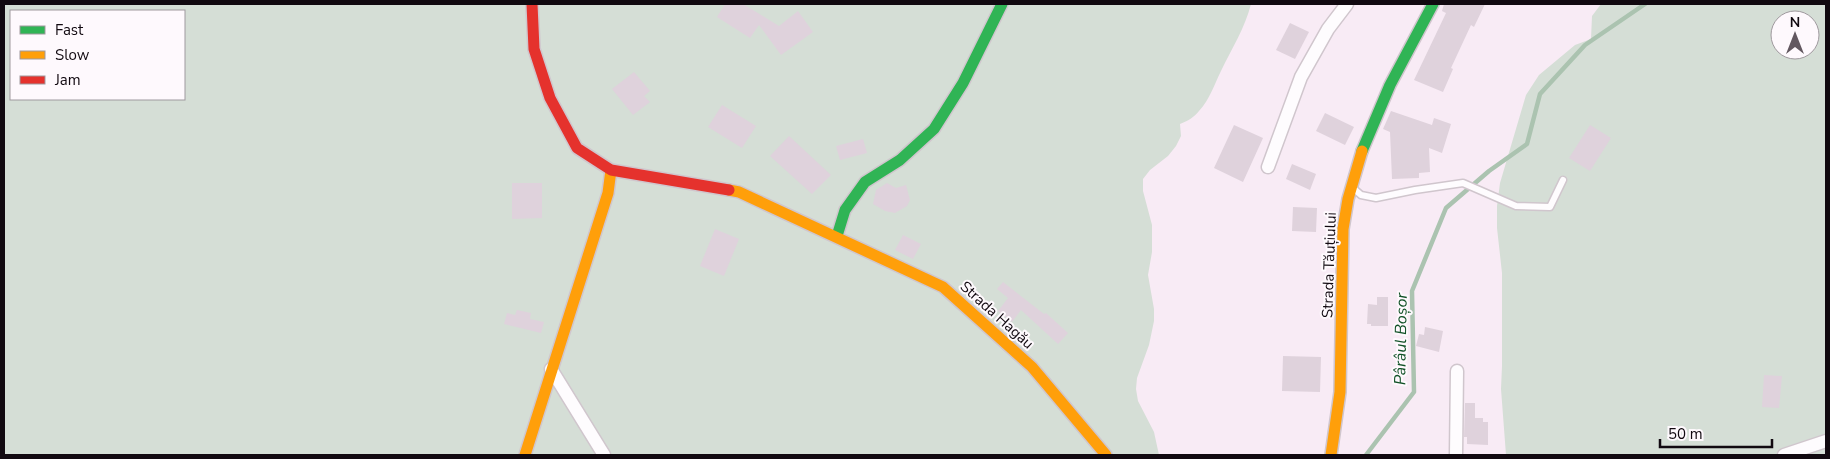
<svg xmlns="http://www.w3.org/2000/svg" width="1830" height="459" viewBox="0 0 1830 459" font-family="'Nunito Sans',sans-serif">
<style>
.green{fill:#d5ded6;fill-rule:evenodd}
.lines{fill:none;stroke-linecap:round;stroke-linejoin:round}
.stream{stroke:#abc3b0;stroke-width:4.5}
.building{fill:#dfd2dc}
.lane-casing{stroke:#d0c6cd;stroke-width:9}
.street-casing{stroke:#d0c6cd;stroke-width:15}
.fast-casing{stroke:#d0c6cd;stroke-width:14}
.slow-casing{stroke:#d0c6cd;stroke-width:14}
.jam-casing{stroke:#d0c6cd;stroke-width:14}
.lane{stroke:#fefcfe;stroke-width:6}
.street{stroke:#fefcfe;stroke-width:12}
.fast{stroke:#30b455;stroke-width:11}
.slow{stroke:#ff9f0a;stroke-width:11}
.jam{stroke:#e5322d;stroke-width:11}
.labels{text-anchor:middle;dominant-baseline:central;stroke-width:4;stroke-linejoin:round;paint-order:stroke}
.street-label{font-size:15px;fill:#110910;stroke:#fef9fd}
.water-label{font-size:16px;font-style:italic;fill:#115127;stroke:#fef9fd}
</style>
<rect width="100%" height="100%" fill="#f8ebf5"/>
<g class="green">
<path d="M4 4H1251C1245 28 1232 48 1221 71 1214 85 1210 99 1199 111 1194 117 1188 121 1180 124L1181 136 1176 146 1168 156 1150 170 1143 179V191L1152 225V252L1148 275 1154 309V321L1149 345 1137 378 1136 389 1138 401 1154 432 1159 455H4ZM11 11H184V99H11Z"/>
<path d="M1601 4H1826V455H1506L1501 389 1502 366V273L1497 228V206L1500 183 1526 95 1539 75 1575 45 1591 39 1592 16ZM1780 20H1810V50H1780Z"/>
</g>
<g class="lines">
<path class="stream" d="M1366 455 1414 392 1412 291 1446 208 1489 171 1527 144 1540 94 1585 45 1645 4"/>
</g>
<g class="building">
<path d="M725 4H743L779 26 798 11 813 32 781 55 759 25 750 38 717 17Z"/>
<path d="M1444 4H1485L1474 27 1471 25 1451 68 1453 69 1443 92 1414 80 1446 13 1442 11Z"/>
<path d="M1290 23 1309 32 1295 59 1276 50Z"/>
<path d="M634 72 650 91 644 96 650 102 633 115 612 89Z"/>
<path d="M722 105 756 126 742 148 708 127Z"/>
<path d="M1391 111 1432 125 1434 118 1451 124 1442 153 1429 148 1430 172 1419 173V178L1392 179 1390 132 1383 129Z"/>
<path d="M1325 113 1354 127 1345 145 1316 131Z"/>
<path d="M1234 125 1263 138 1243 182 1214 168Z"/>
<path d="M1590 125 1611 138 1590 171 1569 158Z"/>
<path d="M789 136 831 175 812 194 770 156Z"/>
<path d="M863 139 867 153 840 160 836 146Z"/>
<path d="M1292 164 1316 174 1310 190 1286 179Z"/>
<path d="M512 183H542V218L512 219Z"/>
<path d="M887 183 896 188 906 185 910 200 907 206 895 213 885 211 873 204 876 190Z"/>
<path d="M1293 207 1317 208 1316 232 1292 231Z"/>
<path d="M715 229 739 239 724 276 700 266Z"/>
<path d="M903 235 921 244 913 259 895 250Z"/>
<path d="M1003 282 1044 314 1046 313 1068 333 1058 344 1021 310 1012 322 998 311 1008 298 997 289Z"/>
<path d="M1377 297H1388V326H1371V324H1367L1368 304 1377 305Z"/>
<path d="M517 310 531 313 530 319 544 322 541 333 504 324 507 313 515 315Z"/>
<path d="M1425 327 1443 331 1439 352 1416 346 1419 334 1424 335Z"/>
<path d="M1283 356 1321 357 1320 392 1282 391Z"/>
<path d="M1764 375 1782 376 1779 408 1762 407Z"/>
<path d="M1465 403H1475V418H1483V422H1488V445L1467 444V437H1464Z"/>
</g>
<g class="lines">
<defs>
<path id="lane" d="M1353 188 1361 195 1376 198 1415 190 1463 183 1516 206 1550 207 1563 180"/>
<g id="street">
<path d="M1268 167 1301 77 1328 29 1347 4"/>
<path d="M551 369 604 455"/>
<path d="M1456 455 1457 371"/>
<path d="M1784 455 1826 441"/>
</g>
<g id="fast">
<path d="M1362 151 1390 85 1433 4"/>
<path d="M837 236 845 210 865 182 900 160 934 129 963 83 1002 4"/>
</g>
<g id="slow">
<path d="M729 190 739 192 943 287 1032 367 1106 455"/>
<path d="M525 455 608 193 611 170"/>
<path d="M1331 455 1340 392 1343 229 1348 199 1362 151"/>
</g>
<path id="jam" d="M532 4 534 49 550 98 577 148 611 170 729 190"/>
</defs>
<use href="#lane" class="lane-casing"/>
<use href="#street" class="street-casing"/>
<use href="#fast" class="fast-casing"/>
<use href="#slow" class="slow-casing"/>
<use href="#jam" class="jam-casing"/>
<use href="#lane" class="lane"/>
<use href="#street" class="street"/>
<use href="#fast" class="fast"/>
<use href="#slow" class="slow"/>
<use href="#jam" class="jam"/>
</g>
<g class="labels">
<g class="street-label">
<text transform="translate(1329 265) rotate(-88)">Strada Tăuțiului</text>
<text transform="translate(997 315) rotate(42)">Strada Hagău</text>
</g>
<g class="water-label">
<text transform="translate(1401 339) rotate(-89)">Pârâul Boșor</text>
</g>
</g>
<rect width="1830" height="459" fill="none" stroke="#110910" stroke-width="10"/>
<rect x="10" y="10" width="175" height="90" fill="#fef9fd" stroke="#9f999e"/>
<rect x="20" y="26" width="25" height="8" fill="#30b455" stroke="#9f999e"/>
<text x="55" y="35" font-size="15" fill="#110910">Fast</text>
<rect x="20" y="51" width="25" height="8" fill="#ff9f0a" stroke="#9f999e"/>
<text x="55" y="60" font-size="15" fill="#110910">Slow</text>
<rect x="20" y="76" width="25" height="8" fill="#e5322d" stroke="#9f999e"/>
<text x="55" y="85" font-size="15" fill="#110910">Jam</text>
<g transform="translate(1795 35)"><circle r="24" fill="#fef9fd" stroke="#9f999e"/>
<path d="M0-4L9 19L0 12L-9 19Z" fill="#625860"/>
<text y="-8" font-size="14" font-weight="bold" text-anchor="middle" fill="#110910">N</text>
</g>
<path d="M1660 439v8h112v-8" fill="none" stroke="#110910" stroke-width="2.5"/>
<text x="1668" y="439" font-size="15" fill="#110910" stroke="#fef9fd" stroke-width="4" paint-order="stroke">50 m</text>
</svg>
